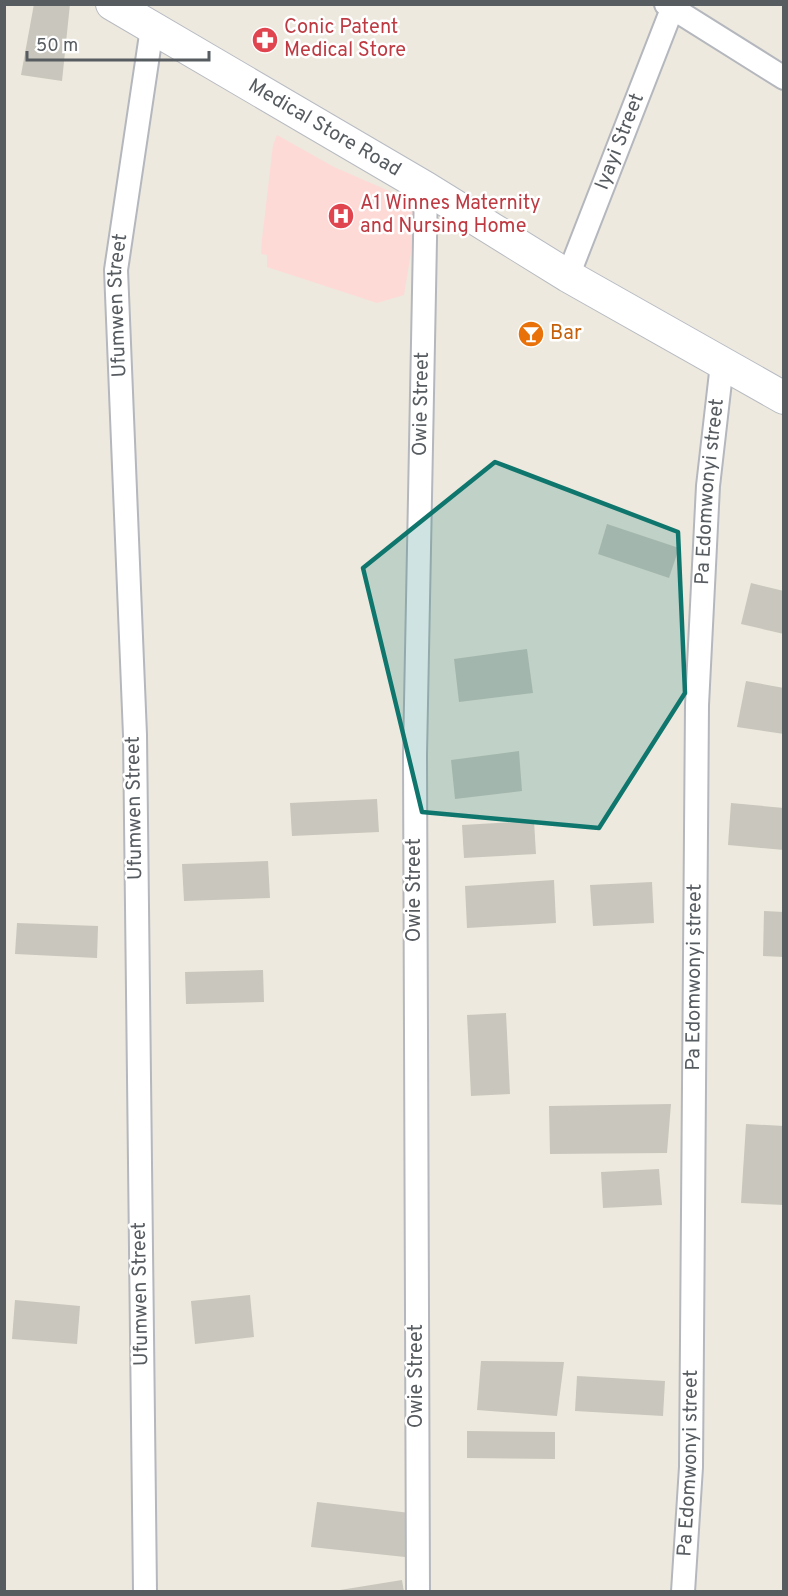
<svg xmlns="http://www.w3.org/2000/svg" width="788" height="1596" viewBox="0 0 788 1596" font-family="Overpass,sans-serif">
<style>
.medical{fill:#fedad6}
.building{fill:#c9c6bd}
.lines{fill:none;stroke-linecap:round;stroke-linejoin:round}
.street-casing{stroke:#b4b7bd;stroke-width:26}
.secondary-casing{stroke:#b7bbc2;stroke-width:34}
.street{stroke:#fff;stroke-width:22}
.secondary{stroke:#fff;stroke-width:32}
.marked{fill:#0f766e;fill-opacity:0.2;stroke:#0f766e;stroke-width:4.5;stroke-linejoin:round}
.labels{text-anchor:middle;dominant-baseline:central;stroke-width:5;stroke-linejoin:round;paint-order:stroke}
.health-label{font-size:20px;fill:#be3a42;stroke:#fff;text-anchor:start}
.street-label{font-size:20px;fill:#575c61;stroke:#fff}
.food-label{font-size:20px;fill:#c56008;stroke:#fff;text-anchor:start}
</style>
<rect width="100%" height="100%" fill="#ede9de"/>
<path class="medical" d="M277 135 334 167 419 204 404 295 377 303 267 267V255L261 254 262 239 273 145Z"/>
<g class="building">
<path d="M34 4H70L62 81 21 75Z"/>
<path d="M607 524 679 548 669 578 598 554Z"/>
<path d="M751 583 784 591V634L741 624Z"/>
<path d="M527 649 533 693 459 702 454 659Z"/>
<path d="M746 681 784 688V734L737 727Z"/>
<path d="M519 751 522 791 455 799 451 760Z"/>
<path d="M377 799 379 832 292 836 290 803Z"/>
<path d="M731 803 784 808V850L728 845Z"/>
<path d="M534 821 536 854 464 858 462 825Z"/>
<path d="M268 861 270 898 184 901 182 864Z"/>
<path d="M554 880 556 923 467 928 465 886Z"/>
<path d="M652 882 654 923 593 926 590 885Z"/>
<path d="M764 911 784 912V957L763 956Z"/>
<path d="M17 923 98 926 97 958 15 954Z"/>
<path d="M263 970 264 1002 186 1004 185 972Z"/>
<path d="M506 1013 510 1094 471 1096 467 1015Z"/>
<path d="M671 1104 667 1153 550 1154 549 1106Z"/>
<path d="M746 1124 784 1126V1205L741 1203Z"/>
<path d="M659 1169 662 1205 603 1208 601 1172Z"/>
<path d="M250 1295 254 1337 195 1344 191 1301Z"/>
<path d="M15 1300 80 1306 77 1344 12 1339Z"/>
<path d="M481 1361 564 1362 557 1416 477 1410Z"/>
<path d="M577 1376 665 1381 663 1416 575 1411Z"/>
<path d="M467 1431 555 1432V1459L467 1458Z"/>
<path d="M317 1502 410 1513 405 1557 311 1547Z"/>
<path d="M402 1580 404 1592H340V1590Z"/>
</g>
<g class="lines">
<defs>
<g id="street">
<path d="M666 4 784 78"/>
<path id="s1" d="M568 276 672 9"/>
<path id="s2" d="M145 1592 135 735 116 270 152 28"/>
<path id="s3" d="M418 1592 415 755 426 188"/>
<path id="s4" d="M683 1592 691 1467 697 705 708 486 722 364"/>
</g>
<g id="secondary">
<path id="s5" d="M112 4 426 188 568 276 784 398"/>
</g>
</defs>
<use href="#street" class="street-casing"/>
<use href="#secondary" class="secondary-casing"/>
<use href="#street" class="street"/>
<use href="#secondary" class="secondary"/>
</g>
<path class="marked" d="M495 462 678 532 685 693 599 828 422 812 363 568Z"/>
<defs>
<symbol id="pharmacy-disc" viewBox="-11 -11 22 22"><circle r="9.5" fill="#e0444e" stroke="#fff"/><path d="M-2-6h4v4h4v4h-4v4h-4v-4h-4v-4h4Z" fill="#fff"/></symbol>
<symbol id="hospital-disc" viewBox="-11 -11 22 22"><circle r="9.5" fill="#e0444e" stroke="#fff"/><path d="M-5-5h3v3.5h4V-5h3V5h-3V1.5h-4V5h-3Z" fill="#fff"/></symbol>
<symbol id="bar-disc" viewBox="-11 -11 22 22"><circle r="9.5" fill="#e8710a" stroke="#fff"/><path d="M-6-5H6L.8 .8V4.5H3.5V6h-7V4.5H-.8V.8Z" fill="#fff"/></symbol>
</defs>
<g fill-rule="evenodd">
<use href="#pharmacy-disc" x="250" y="25" width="30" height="30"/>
<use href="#hospital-disc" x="326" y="201" width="30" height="30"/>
<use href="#bar-disc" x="516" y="319" width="30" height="30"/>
</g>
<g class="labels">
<g class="health-label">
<text x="284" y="28">Conic Patent<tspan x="284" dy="23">Medical Store</tspan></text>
<text x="360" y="204">A1 Winnes Maternity<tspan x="360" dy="23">and Nursing Home</tspan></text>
</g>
<g class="street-label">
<text stroke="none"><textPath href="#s5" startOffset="246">Medical Store Road</textPath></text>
<text stroke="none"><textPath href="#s1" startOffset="144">Iyayi Street</textPath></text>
<text stroke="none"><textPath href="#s2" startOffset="1287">Ufumwen Street</textPath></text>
<text stroke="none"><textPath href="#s3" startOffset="1188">Owie Street</textPath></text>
<text stroke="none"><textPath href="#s4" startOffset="1101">Pa Edomwonyi street</textPath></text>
<text transform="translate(135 808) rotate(-91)">Ufumwen Street</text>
<text transform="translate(415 890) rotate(-90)">Owie Street</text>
<text stroke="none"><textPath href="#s4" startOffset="615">Pa Edomwonyi street</textPath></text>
<text transform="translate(141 1294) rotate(-91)">Ufumwen Street</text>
<text transform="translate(417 1376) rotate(-90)">Owie Street</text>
<text stroke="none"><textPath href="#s4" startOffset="129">Pa Edomwonyi street</textPath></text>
</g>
<g class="food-label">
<text x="550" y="334">Bar</text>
</g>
</g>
<rect width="788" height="1596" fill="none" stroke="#575c61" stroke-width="12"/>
<path d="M27 51v9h182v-9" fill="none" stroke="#575c61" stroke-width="3"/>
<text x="36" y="51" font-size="18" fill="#575c61" stroke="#ffffff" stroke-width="4.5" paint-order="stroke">50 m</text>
</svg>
